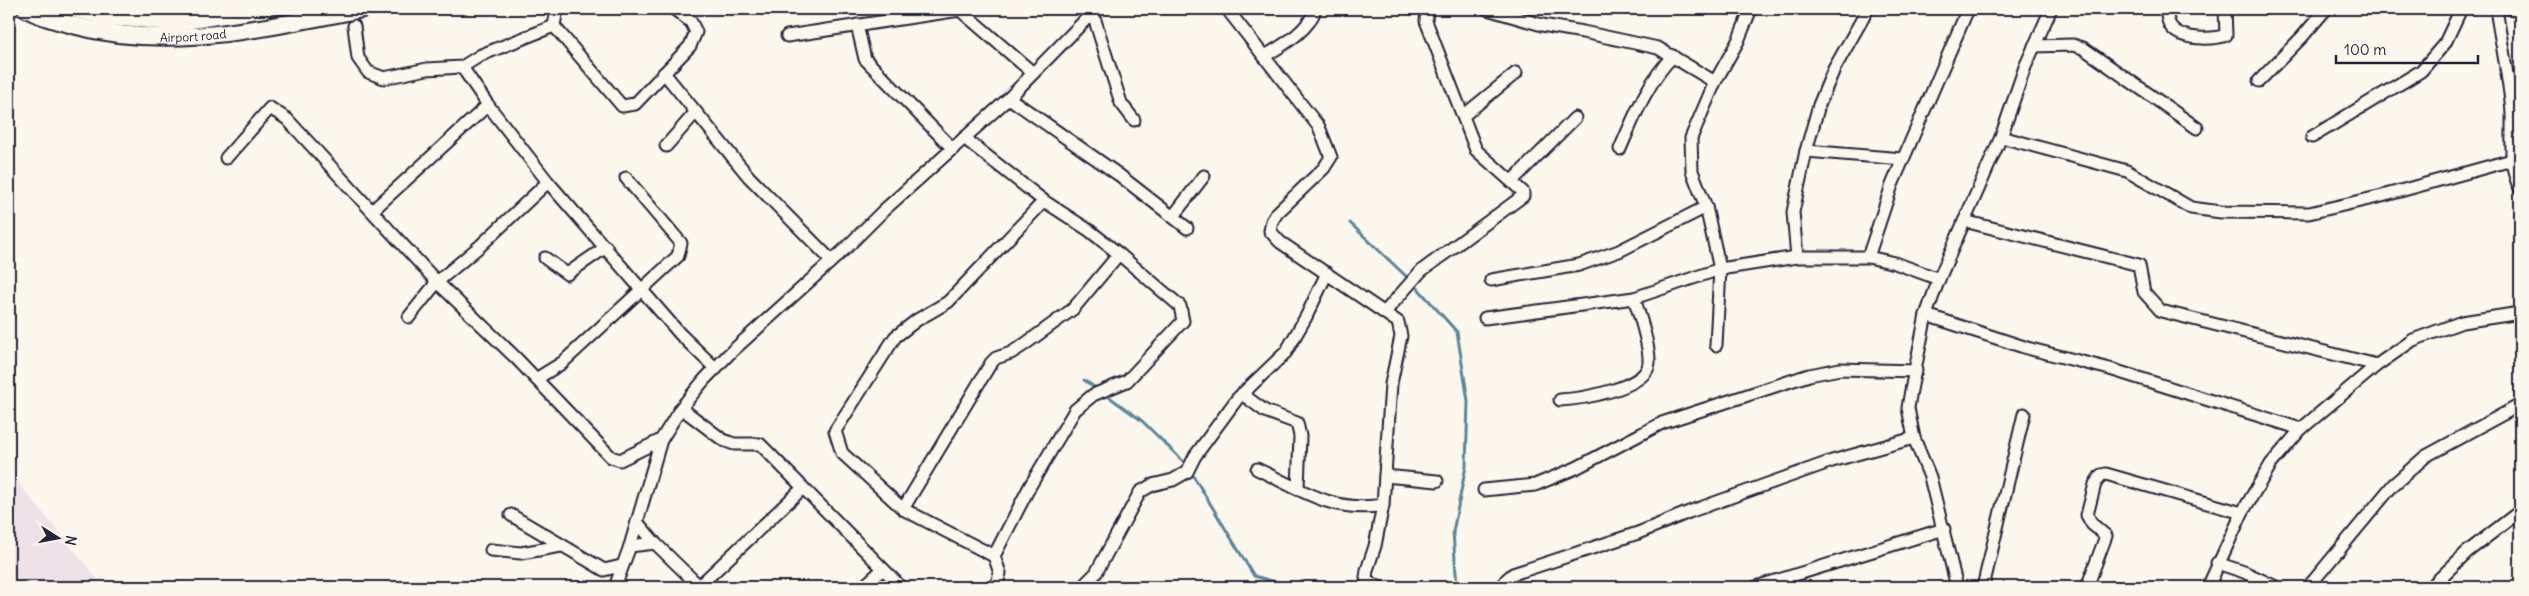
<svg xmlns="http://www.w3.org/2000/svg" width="2529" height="596" viewBox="0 0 2529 596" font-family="Delius,sans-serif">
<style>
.built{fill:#eee2e8}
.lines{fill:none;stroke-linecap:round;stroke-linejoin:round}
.stream{stroke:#59869c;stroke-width:3}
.street-casing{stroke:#22223b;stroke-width:15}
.secondary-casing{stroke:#22223b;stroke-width:20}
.street{stroke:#fbf7ec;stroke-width:11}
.secondary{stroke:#fbf7ec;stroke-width:16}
.labels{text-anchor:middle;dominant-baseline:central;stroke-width:4;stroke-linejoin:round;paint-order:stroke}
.street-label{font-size:12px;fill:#22223b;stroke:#fbf7ec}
</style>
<rect width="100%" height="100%" fill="#fbf7ec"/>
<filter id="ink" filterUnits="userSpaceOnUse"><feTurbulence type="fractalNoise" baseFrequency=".02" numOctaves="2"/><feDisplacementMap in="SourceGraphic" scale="10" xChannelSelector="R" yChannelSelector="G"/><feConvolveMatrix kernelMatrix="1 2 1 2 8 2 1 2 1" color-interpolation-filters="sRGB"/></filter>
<g filter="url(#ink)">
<path class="built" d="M9 470 16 480 104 587H9Z"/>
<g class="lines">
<g class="stream">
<path d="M1350 223 1409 279"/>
<path d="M1414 284 1457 332 1468 401 1466 466 1453 532 1457 587"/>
<path d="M1084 380 1097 389"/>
<path d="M1105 394 1141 420 1187 465"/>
<path d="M1191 472 1254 576 1294 587"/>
</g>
<defs>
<g id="street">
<path d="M1227 9 1319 127 1331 157 1324 168 1277 213 1272 221 1270 231 1280 242 1398 322 1401 336 1391 384 1383 505 1375 546 1367 570 1366 578 1369 582 1379 587"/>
<path d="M1487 9 1542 25 1583 32 1658 48 1715 82"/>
<path d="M2166 9C2167 15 2167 23 2172 28 2182 40 2213 40 2226 35L2225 9"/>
<path d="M2496 9C2501 40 2507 70 2511 101 2515 130 2506 162 2520 188"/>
<path d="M2511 9 2520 10"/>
<path d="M1093 14 1121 103 1134 120"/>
<path d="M857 25 865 59 953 149"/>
<path d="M354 26 358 58 368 72 384 78 427 69 462 67 481 55 554 26 557 9"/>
<path d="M554 26 622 106 635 104 690 46 696 32 691 22 674 9"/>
<path d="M787 36 960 10 1033 73"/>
<path d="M2034 46 2073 45 2083 48 2197 128"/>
<path d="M1265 56C1283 45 1310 30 1315 9"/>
<path d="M462 67 488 105 548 182 680 334 716 369"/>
<path d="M664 73 749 177 831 260"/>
<path d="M2259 81 2302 37 2326 9"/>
<path d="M1009 98 1119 175 1187 228"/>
<path d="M1463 116 1516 73"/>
<path d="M2001 137 2127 171 2191 208 2221 212 2309 213 2382 196 2512 160"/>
<path d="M2312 137 2421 71 2445 43 2461 9"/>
<path d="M964 138 1044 201 1090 231 1119 254 1180 306 1183 321 1127 381 1093 395 1075 410 1030 486 994 556 1000 573 996 587"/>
<path d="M666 146 696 112"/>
<path d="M1620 149C1634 117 1648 81 1673 56"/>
<path d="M1806 151 1903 159"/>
<path d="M226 158 270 108 287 119 437 282 516 358 611 457 620 460 661 440"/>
<path d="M1512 181 1575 118"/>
<path d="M372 211 488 105"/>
<path d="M1174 215 1204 176"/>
<path d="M1964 221 2139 265 2144 292 2161 311 2377 365"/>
<path d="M1797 257 1793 212 1806 151 1819 105 1834 69 1868 9"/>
<path d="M1868 257 1892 185 1968 9"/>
<path d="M545 258 567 274 606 247"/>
<path d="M1491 280 1579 265 1619 251 1706 207"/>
<path d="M1385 312 1421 271 1523 196V192L1476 150 1426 21 1427 9"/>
<path d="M1926 315 2027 348 2110 369 2301 429"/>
<path d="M409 317 437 282 480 246 548 182"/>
<path d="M1485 318 1634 298 1720 269 1797 257H1868L1895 263 1939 279"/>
<path d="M1716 345 1720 269 1706 207 1692 171 1691 138 1715 82 1738 41 1751 9"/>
<path d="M536 379 562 363 678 256 681 243 626 178"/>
<path d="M1242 394 1265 411 1297 423 1300 436 1298 488"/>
<path d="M1560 400C1579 399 1647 389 1649 363 1650 348 1639 313 1634 298"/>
<path d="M681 408 723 440 734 444H760L901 587"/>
<path d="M1257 469C1300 489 1334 514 1383 505"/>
<path d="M1385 476 1437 481"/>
<path d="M1484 490 1535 485 1576 468 1662 423 1809 375 1840 369 1916 371"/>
<path d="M903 509 991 363 996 358 1011 353 1025 344 1073 309 1119 254"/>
<path d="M511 515 604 570 621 566"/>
<path d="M637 522 655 543 700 587"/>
<path d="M630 546 655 543"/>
<path d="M491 550 521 553 561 546"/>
<path d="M994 556 903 509 842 453 835 431 895 337 917 320 948 302 1044 201"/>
<path d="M2217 563 2244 572 2276 587"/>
<path d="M2310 585 2393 485 2426 456 2520 405"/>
<path d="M699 586 803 488"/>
<path d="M615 587 630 546 661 440 681 408 704 380 729 354 845 249 884 210 1009 98 1096 9"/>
<path d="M863 587 883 569"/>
<path d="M1082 587 1096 573 1140 492 1152 485 1173 480 1187 472 1195 456 1237 399 1286 352 1306 317 1327 273"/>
<path d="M1504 587 1506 580 1513 574 1638 533 1689 512 1832 461 1914 438"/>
<path d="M1756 587 1944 529"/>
<path d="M1957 587 1930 477 1914 438 1908 408 1911 390 1926 315 1939 279 2001 137 2025 67 2051 9"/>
<path d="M1983 587 2024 414"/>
<path d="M2087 587 2106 536 2092 524 2087 515 2095 484 2101 475 2106 474 2242 513"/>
<path d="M2208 587 2242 513 2271 464 2301 429 2377 365 2413 340 2462 322 2520 313"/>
<path d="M2431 587 2467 552 2515 515 2520 518"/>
</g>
<g id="secondary">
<path id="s1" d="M26 9C41 17 56 21 73 25 171 52 265 27 363 9"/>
<path d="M75 9 107 17 177 22 265 9"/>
</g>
</defs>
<use href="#street" class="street-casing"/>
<use href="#secondary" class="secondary-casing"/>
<use href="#street" class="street"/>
<use href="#secondary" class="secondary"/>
</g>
</g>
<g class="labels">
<g class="street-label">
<text stroke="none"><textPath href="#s1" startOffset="171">Airport road</textPath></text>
</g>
</g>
<rect width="2529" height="596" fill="none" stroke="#fbf7ec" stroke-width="30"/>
<rect x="15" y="15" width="2499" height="566" fill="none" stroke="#22223b" stroke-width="2" filter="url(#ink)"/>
<g transform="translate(58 538) rotate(101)" stroke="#fbf7ec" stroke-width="4" paint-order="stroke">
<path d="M0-4L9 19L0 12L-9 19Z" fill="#22223b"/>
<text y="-8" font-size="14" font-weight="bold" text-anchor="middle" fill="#22223b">N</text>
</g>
<path d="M2336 55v8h142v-8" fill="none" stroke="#22223b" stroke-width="2.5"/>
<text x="2344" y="55" font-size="15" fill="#22223b" stroke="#fbf7ec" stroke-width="4" paint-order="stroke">100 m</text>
</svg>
